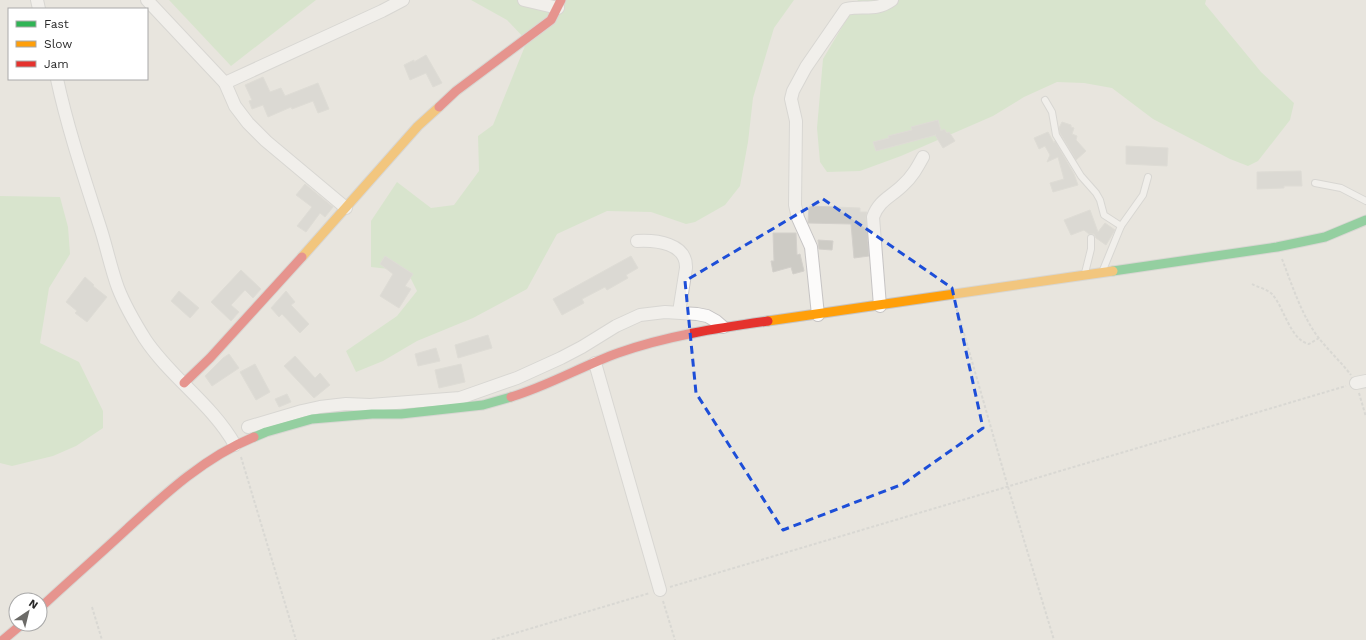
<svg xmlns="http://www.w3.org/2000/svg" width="1366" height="640" viewBox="0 0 1366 640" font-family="'Work Sans',sans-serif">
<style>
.green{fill:#c6e3b8}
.building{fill:#cdcbc5;stroke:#d3d0cb}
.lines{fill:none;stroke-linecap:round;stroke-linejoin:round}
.lane-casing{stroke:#c6c4c4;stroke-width:8}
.street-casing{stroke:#c6c4c4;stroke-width:14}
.fast-casing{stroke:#c6c4c4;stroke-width:11}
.slow-casing{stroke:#c6c4c4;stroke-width:11}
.jam-casing{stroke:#c6c4c4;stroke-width:11}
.path{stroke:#c8c7c6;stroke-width:2;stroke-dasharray:3 2;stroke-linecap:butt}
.lane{stroke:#fcfbfa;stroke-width:6}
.street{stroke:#fcfbfa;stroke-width:12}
.fast{stroke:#30b455;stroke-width:9}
.slow{stroke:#ff9f0a;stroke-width:9}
.jam{stroke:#e5322d;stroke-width:9}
.marked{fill:none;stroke:#1d4ed8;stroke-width:3;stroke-dasharray:8 5;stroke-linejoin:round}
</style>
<rect width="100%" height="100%" fill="#e8e5de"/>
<g class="green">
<path d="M169 0H316L231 66Z"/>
<path d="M471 0H794L774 28 753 98 748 142 740 186 725 205 695 222 686 224 651 212 607 211 557 234 527 289 473 318 417 341 383 361 356 372 346 351 397 316 417 291 407 271 371 267V221L397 182 431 208 454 205 479 171 478 136 493 125 527 41 507 20Z"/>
<path d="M858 0H1206L1205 4 1261 72 1294 103 1290 120 1258 161 1248 166 1230 159 1153 119 1112 88 1084 83 1057 82 1024 97 993 116 901 156 860 171 827 172 820 162 817 128 823 59Z"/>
<path d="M0 196 60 197 68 227 70 254 49 288 40 343 79 362 103 411V428L76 446 53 456 12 466 0 463Z"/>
</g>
<g class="building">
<path d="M426 55 442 83 433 87 426 73 410 80 404 65 414 60V62Z"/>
<path d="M263 77 270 92 281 88 285 96 318 83 329 109 318 113 313 101 292 109 291 107 268 117 263 105 252 109 249 101 252 100 245 85Z"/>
<path d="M938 120 941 131 944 129 947 133 949 132 955 141 943 148 935 135H936L876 151 873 142 889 138 888 136 912 130 911 127Z"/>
<path d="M1062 122 1071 125V127L1074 128 1072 134 1077 136 1076 140 1086 151 1076 160 1060 133 1059 128Z"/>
<path d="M1048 132 1054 143 1055 141 1074 174 1078 185 1053 192 1050 183 1064 179 1058 157 1047 162 1050 155 1045 146 1039 149 1034 138Z"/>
<path d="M1126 146 1168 148 1167 166 1126 164Z"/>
<path d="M1301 171 1302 186H1284V188L1257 189V172Z"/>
<path d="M305 184 333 207 325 217 320 213 306 232 297 226 312 207 296 195Z"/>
<path d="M809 206 860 208V212H867L866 218 869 256 854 258 851 224 808 223Z"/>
<path d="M1090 210 1098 232 1105 223 1115 230 1106 245 1096 238 1094 234H1089L1084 230 1071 235 1064 220Z"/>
<path d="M773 233H796L797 255 800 254 804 271 793 274 791 267 773 272 771 261H774Z"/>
<path d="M818 240 833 241 832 250 819 249Z"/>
<path d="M385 256 413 274 405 286 411 289 399 308 380 296 393 274 380 264Z"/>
<path d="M631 256 638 268 626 275 628 278 607 290 605 287 582 299 584 303 562 315 553 299Z"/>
<path d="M241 270 261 289 253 298 245 290 231 305 239 312 231 321 211 302Z"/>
<path d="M85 277 94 285 93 286 107 297 87 322 75 313 77 311 66 302Z"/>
<path d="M179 291 199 308 190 318 171 301Z"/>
<path d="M286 291 295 302 291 305 309 324 300 333 282 314 279 317 271 308Z"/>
<path d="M488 335 492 348 458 358 455 345Z"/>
<path d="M436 348 440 361 418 366 415 354Z"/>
<path d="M229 354 239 368 212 386 205 376 223 358Z"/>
<path d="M295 356 315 378 320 373 330 385 314 398 284 366Z"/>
<path d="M255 364 270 392 256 400 240 372Z"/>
<path d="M461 364 465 382 439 388 435 370Z"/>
<path d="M287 394 291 402 279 407 275 399Z"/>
</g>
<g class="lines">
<defs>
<g id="lane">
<path d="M1045 100 1052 112 1056 135 1081 176 1096 193 1100 200 1104 215 1121 226"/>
<path d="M1315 183 1341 188 1366 201"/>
<path d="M1103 270 1121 226 1143 195 1148 177"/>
<path d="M1085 273 1091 249V238"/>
</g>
<g id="street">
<path d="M37 0 39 9"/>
<path d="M147 0 225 83 235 106 248 123 266 141 346 208"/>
<path d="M524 0 558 8"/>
<path d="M57 79C68 130 85 180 101 230 107 249 111 269 118 288 125 306 135 323 145 339 170 377 212 404 235 445"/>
<path d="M225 83 382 11 403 0"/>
<path d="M637 241C656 240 687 243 686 268L679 312"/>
<path d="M880 306 873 217C879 200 891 197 903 185 912 177 917 168 923 157"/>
<path d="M818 315 811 247 798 218 795 205 796 121 791 99 793 91 806 67 846 9C863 5 876 12 892 0"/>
<path d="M595 363 660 590"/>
<path d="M1356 383 1366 381"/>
<path d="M248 427 302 411 320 407 346 404 370 405 460 398 517 378 561 358 582 347 616 326 640 315 665 312 697 314 707 316 716 321 723 327"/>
</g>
<g id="fast">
<path d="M1113 271 1277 247 1325 237 1366 220"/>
<path d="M254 437 266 432 312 419 372 414H401L483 405 511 397"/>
</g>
<g id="slow">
<path d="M302 257 418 126 439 107"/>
<path d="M768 321 1113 271"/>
</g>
<g id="jam">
<path d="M439 107 456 91 551 20 561 0"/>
<path d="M184 383 210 358 302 257"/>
<path d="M511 397C548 386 582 366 618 353 666 336 718 328 768 321"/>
<path d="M40 608C69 581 99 555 128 528 166 493 205 457 254 437"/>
<path d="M3 640 22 624"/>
</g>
</defs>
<use href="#lane" class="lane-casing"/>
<use href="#street" class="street-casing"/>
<use href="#fast" class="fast-casing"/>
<use href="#slow" class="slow-casing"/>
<use href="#jam" class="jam-casing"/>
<g class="path">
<path d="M1282 259C1292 285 1302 316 1318 337 1328 350 1341 362 1351 375"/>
<path d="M1252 284C1257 287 1267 289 1272 294 1284 307 1290 340 1309 344L1319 338"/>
<path d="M957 309 1008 487 1054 640"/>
<path d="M1359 393 1366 417"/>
<path d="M241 457 296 640"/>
<path d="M670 587 1346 386"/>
<path d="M663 601 675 640"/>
<path d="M92 607 102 640"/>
<path d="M492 640 650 593"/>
</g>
<use href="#lane" class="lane"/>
<use href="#street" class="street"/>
<use href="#fast" class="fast"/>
<use href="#slow" class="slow"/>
<use href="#jam" class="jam"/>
</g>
<path d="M0 0H1366V640H0ZM823 199 952 288 983 428 903 484 783 530 696 393 685 281Z" fill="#e8e5de" fill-opacity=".55" fill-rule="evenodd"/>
<path class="marked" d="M823 199 952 288 983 428 903 484 783 530 696 393 685 281Z"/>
<rect x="8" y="8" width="140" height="72" fill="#ffffff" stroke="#a9a9a9"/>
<rect x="16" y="21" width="20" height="6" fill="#30b455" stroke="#a9a9a9"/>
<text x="44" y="28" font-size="12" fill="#292929">Fast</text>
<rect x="16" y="41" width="20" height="6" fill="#ff9f0a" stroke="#a9a9a9"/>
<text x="44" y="48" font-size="12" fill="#292929">Slow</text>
<rect x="16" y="61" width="20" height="6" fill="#e5322d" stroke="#a9a9a9"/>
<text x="44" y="68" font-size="12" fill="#292929">Jam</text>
<g transform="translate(28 612) rotate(35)"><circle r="19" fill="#ffffff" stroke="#a9a9a9"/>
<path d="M0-3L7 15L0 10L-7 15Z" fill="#6c6b68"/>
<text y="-6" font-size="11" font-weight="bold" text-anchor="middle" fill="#292929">N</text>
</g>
</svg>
